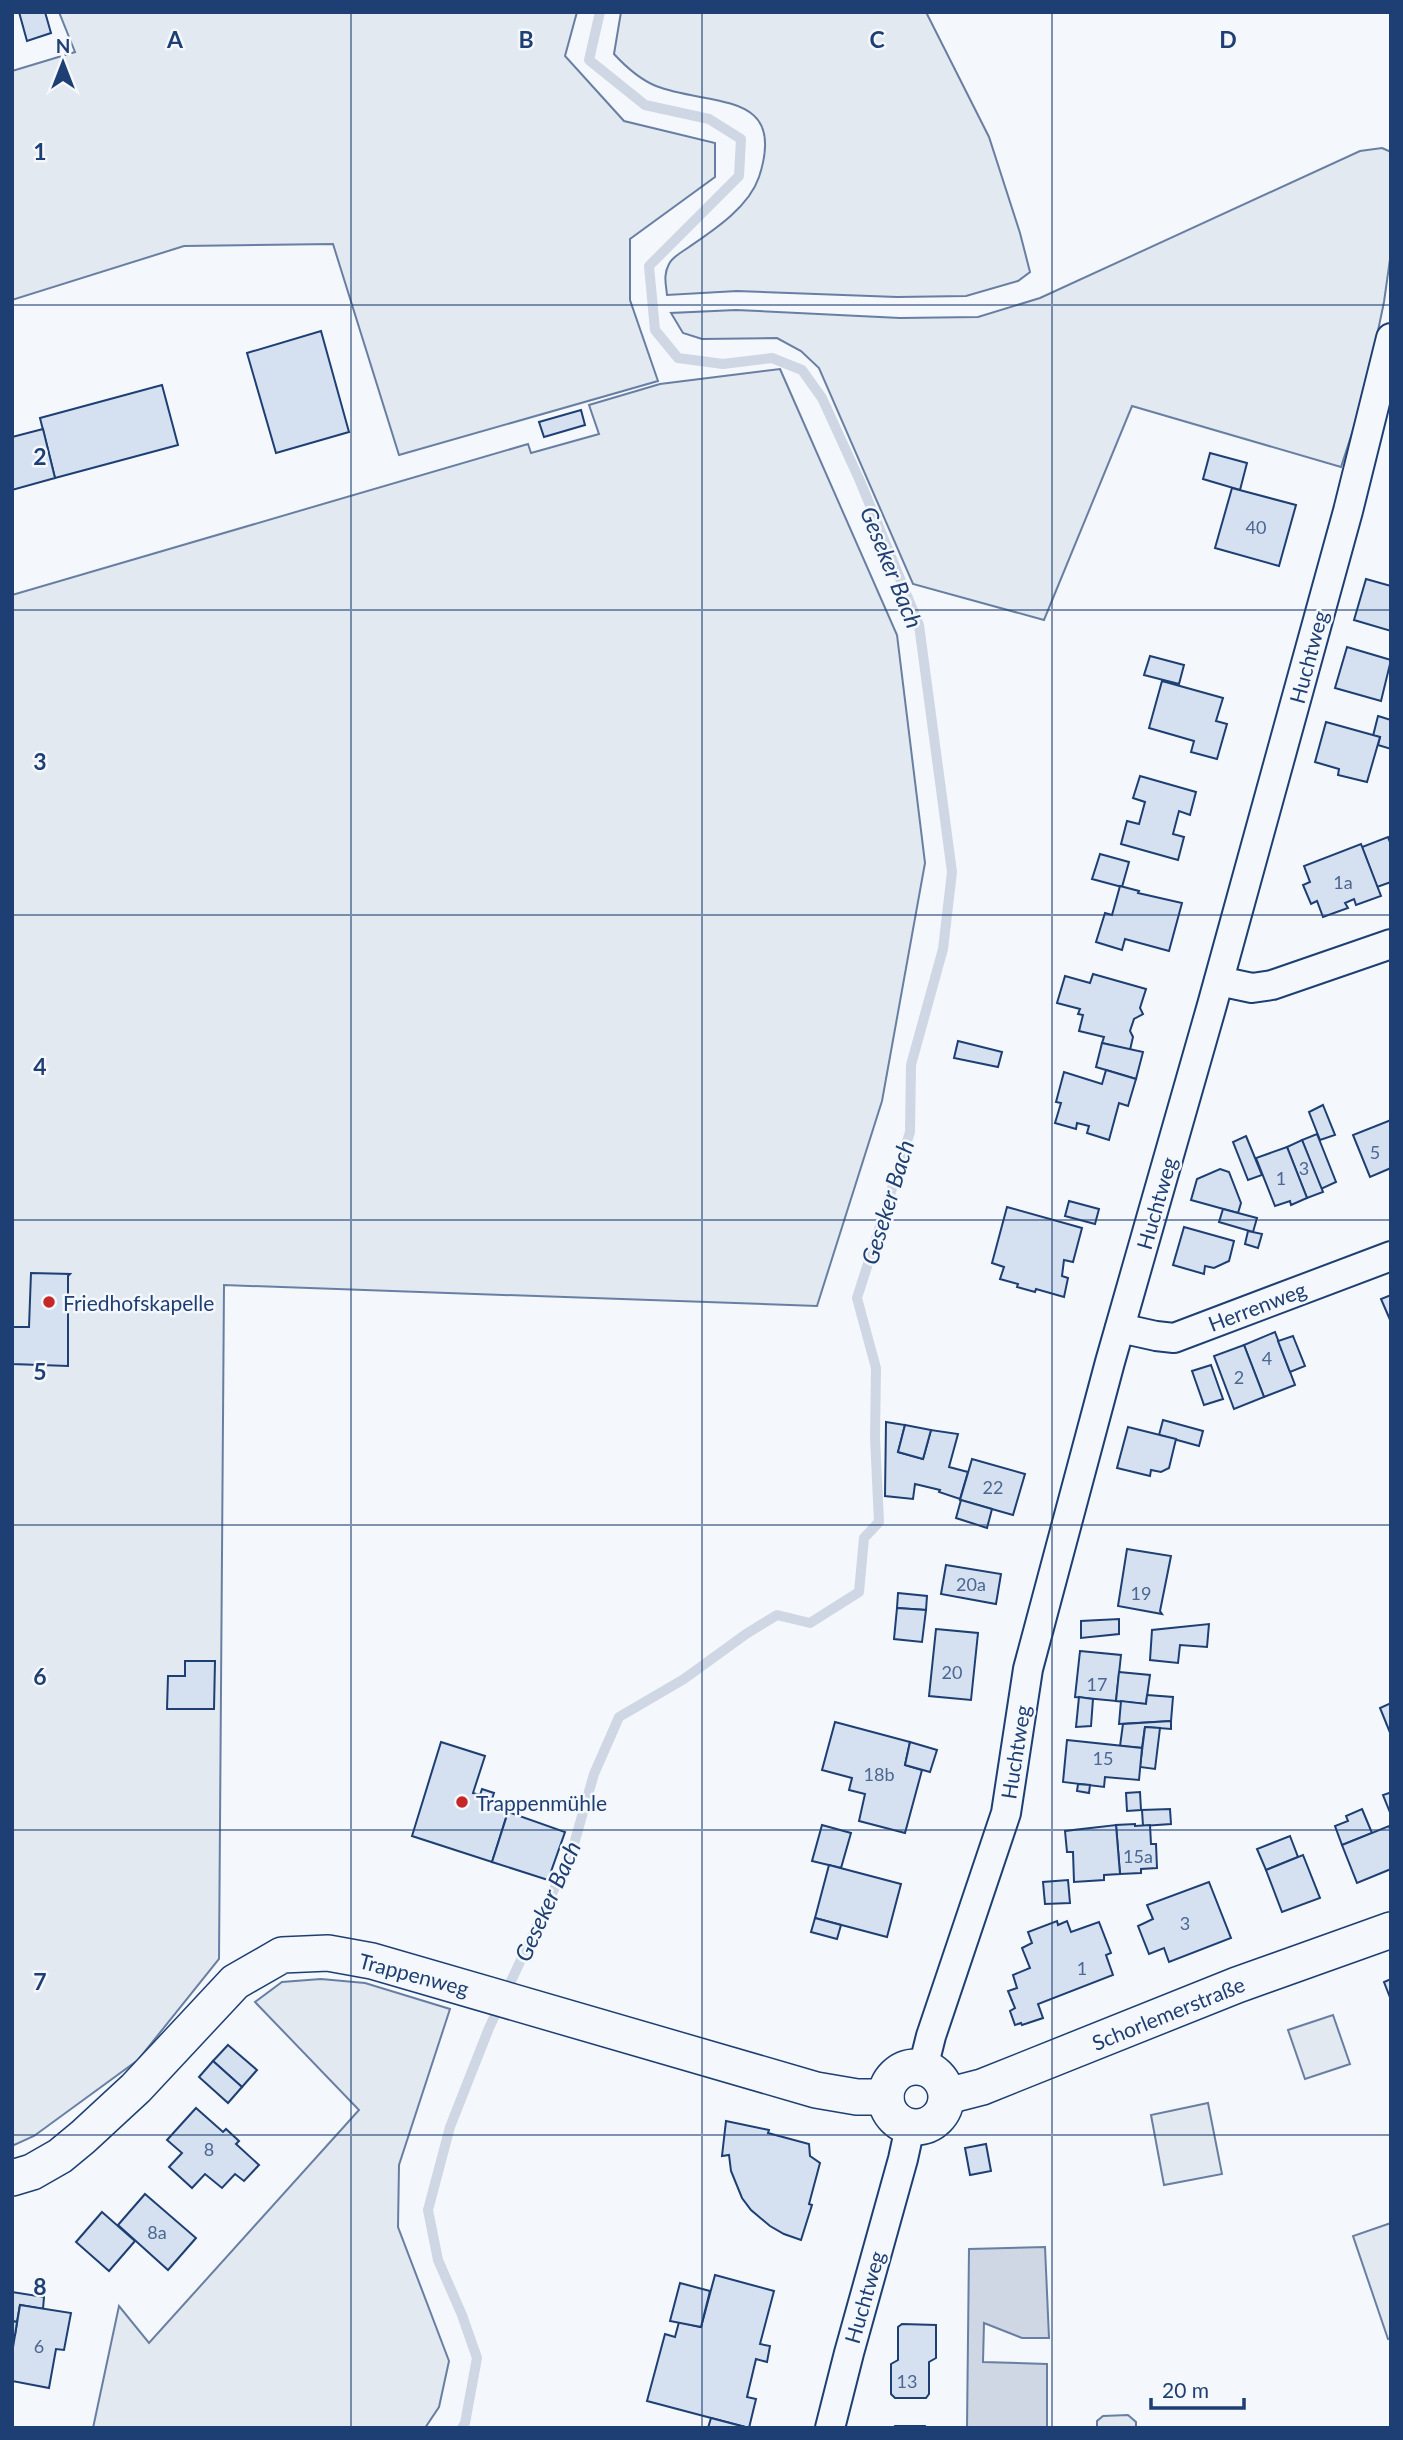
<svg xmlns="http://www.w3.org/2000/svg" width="1403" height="2440" viewBox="0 0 1403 2440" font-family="Lato,sans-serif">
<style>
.green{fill:#e3e9f0;stroke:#687fa3;stroke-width:2}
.water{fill:#cfd7e4;stroke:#687fa3;stroke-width:2}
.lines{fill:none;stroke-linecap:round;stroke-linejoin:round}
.stream{stroke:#cfd7e4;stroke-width:10}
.building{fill:#d5e0f0;stroke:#1d3f73;stroke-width:2}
.minor-casing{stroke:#1d3f73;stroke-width:32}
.tertiary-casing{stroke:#1d3f73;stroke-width:38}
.minor{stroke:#f4f7fb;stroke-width:28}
.tertiary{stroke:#f4f7fb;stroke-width:35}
.grid{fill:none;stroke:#1d3f73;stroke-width:2;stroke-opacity:0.55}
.poi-dot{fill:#c62828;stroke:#f4f7fb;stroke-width:2.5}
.labels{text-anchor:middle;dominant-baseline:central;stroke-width:5;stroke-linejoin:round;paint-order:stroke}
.number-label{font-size:18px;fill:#4b6792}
.street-label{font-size:21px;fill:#1d3f73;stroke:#f4f7fb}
.poi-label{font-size:21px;fill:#1d3f73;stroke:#f4f7fb;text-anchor:start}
.water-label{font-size:23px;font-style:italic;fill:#1d3f73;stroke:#f4f7fb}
.grid-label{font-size:23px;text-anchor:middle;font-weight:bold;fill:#1d3f73;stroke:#f4f7fb;stroke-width:5;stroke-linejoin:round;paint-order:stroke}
</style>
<rect width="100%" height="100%" fill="#f4f7fb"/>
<g class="green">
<path d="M59 12H577L565 56 624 121 715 143V177L630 239V300L658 381 399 455 333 244 184 246 12 300V71L75 52Z"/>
<path d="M621 12H926L989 137 1020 233 1030 272 1018 281 966 296 897 297 737 291 667 295C666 284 663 275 669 264 672 257 682 252 689 247 714 230 749 207 759 177 788 89 710 107 656 86 639 79 626 67 614 54Z"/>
<path d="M1382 148 1391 152V252L1384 302 1365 393 1341 467 1132 406 1044 620 913 584 819 368 801 351 777 338 702 339 683 333 671 313 736 310 900 318 978 317 1040 298 1360 151Z"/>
<path d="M780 369 897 635 925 863 882 1101 817 1306 224 1285 219 1959 138 2060 34 2136 12 2146V595L528 444 531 453 599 434 589 405 660 384Z"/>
<path d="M321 1979 365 1983 450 2009 399 2165 398 2227 449 2361 439 2407 425 2428H93L119 2306 149 2343 359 2110 255 2002 282 1982Z"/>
<path d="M1333 2015 1350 2064 1305 2079 1288 2030Z"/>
<path d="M1208 2103 1222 2174 1164 2185 1151 2115Z"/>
<path d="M1391 2223V2338L1388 2339 1353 2236Z"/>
<path d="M1128 2415 1136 2422V2428H1097V2421L1103 2416Z"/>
</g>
<path class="water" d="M1045 2247 1049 2338H1022L984 2323 983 2362 1047 2364V2428H967L969 2249Z"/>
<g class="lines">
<path class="stream" d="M462 2428 465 2423 477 2358 462 2315 438 2260 428 2210 450 2127 489 2028 572 1851 594 1774 619 1717 684 1679 746 1634 777 1615 810 1623 859 1592 864 1538 879 1522 875 1438 876 1368 857 1298 910 1132 911 1065 943 949 952 872 919 625 860 481 822 398 802 370 772 358 723 364 678 358 655 330 649 266 739 176 741 139 709 119 645 105 589 60 600 12"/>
</g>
<g class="building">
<path d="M19 12H45L51 33 27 41Z"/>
<path d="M321 331 349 432 276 453 247 353Z"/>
<path d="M162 385 178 445 55 478 40 418Z"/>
<path d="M581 410 585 425 544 437 539 422Z"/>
<path d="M43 429 55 478 12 490V437Z"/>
<path d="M1210 453 1247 463 1240 490 1203 479Z"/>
<path d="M1232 488 1296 505 1279 566 1215 548Z"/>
<path d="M1366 579 1391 586V631L1354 620Z"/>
<path d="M1347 647 1391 660 1381 701 1335 688Z"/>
<path d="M1150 656 1184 665 1179 684 1144 675Z"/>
<path d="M1162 681 1223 698 1216 721 1227 724 1217 759 1191 752 1194 741 1149 728Z"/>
<path d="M1378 716 1391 720V749L1378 745 1380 737 1373 736Z"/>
<path d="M1326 722 1380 737 1367 782 1338 775 1339 769 1315 762Z"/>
<path d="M1140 776 1196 792 1190 815 1179 811 1173 834 1184 837 1178 860 1121 844 1127 821 1139 824 1145 802 1133 798Z"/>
<path d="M1388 837 1391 845V882L1377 887 1362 847Z"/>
<path d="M1361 844 1381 896 1356 905 1354 899 1345 903 1348 908 1323 917 1317 901 1311 904 1303 885 1310 882 1304 866Z"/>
<path d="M1100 854 1129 862 1122 887 1092 879Z"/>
<path d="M1120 886 1139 891 1138 893 1182 903 1169 951 1125 939 1122 950 1096 942 1105 913 1112 915Z"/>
<path d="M1093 974 1146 989 1140 1008 1143 1014 1134 1019 1130 1031 1133 1037 1130 1050 1102 1043 1104 1037 1079 1031 1083 1015 1078 1014 1080 1009 1057 1003 1065 976 1090 983Z"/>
<path d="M958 1041 1002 1052 998 1067 954 1058Z"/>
<path d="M1102 1043 1143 1052 1136 1079 1096 1067Z"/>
<path d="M1106 1070 1136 1079 1128 1106 1119 1103 1109 1140 1087 1133 1089 1126 1077 1123 1076 1129 1055 1123 1061 1103 1056 1102 1064 1072 1102 1084Z"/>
<path d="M1323 1105 1335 1135 1320 1140 1309 1112Z"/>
<path d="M1391 1120V1168L1370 1177 1353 1135Z"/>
<path d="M1317 1134 1336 1182 1321 1189 1302 1140Z"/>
<path d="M1246 1136 1262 1175 1248 1180 1233 1142Z"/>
<path d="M1302 1140 1323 1192 1307 1198 1287 1147Z"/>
<path d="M1287 1147 1307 1198 1291 1205 1290 1201 1275 1206 1256 1158Z"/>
<path d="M1220 1169 1229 1172 1241 1203 1238 1213 1191 1200 1197 1179Z"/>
<path d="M1069 1201 1099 1209 1095 1224 1065 1216Z"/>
<path d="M1007 1207 1082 1228 1073 1262 1064 1260 1062 1276 1068 1278 1064 1297 1036 1289 1035 1292 1017 1287 1018 1284 1000 1279 1004 1267 992 1263Z"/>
<path d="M1223 1209 1257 1218 1253 1232 1219 1222Z"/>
<path d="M1184 1227 1234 1241 1229 1261 1214 1268 1205 1266 1204 1274 1173 1265Z"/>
<path d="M1248 1231 1262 1234 1258 1248 1245 1244Z"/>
<path d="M31 1273 70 1274 68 1276V1366L12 1364V1327H29Z"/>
<path d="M1391 1295V1322L1381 1299Z"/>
<path d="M1275 1332 1295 1385 1264 1397 1244 1345Z"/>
<path d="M1293 1336 1305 1366 1290 1372 1278 1341Z"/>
<path d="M1244 1345 1264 1397 1234 1409 1214 1356Z"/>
<path d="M1211 1365 1223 1399 1204 1405 1192 1371Z"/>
<path d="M1163 1420 1203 1431 1199 1446 1159 1435Z"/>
<path d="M886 1422 905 1425 898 1452 923 1459 931 1430 958 1434 949 1467 968 1472 960 1499 939 1492 940 1490 915 1484 913 1499 885 1496Z"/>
<path d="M905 1425 931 1430 923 1459 898 1452Z"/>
<path d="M1128 1427 1176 1439 1169 1468 1161 1472 1151 1470 1150 1476 1117 1468Z"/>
<path d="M972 1459 1025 1474 1013 1515 960 1500Z"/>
<path d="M961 1500 992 1509 987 1528 956 1518Z"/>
<path d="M1127 1549 1171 1556 1160 1611 1162 1614 1118 1606Z"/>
<path d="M946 1565 1001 1574 996 1604 941 1594Z"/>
<path d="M898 1593 927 1596 926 1610 897 1608Z"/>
<path d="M897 1608 926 1610 922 1642 894 1639Z"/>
<path d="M1119 1619V1634L1081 1638V1621Z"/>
<path d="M1209 1624 1207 1647 1180 1645 1178 1663 1150 1660 1152 1630Z"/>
<path d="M936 1629 978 1633 971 1700 929 1696Z"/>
<path d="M1080 1651 1121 1655 1116 1701 1075 1697Z"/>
<path d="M185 1661H215L214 1709H167L168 1676H185Z"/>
<path d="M1119 1672 1150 1675 1146 1704 1116 1701Z"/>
<path d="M1147 1695 1173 1697 1171 1721 1119 1724 1121 1701 1146 1704Z"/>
<path d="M1079 1697 1093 1699 1091 1726 1076 1727Z"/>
<path d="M1391 1703V1735L1380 1708Z"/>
<path d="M1171 1721V1729L1145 1727 1142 1748 1120 1746 1123 1724Z"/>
<path d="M835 1722 910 1742 905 1765 922 1770 905 1833 859 1821 865 1794 849 1790 852 1778 822 1770Z"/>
<path d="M1145 1727 1160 1728 1155 1769 1140 1767Z"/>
<path d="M1067 1740 1142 1748 1139 1780 1105 1777 1104 1787 1063 1782Z"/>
<path d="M441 1742 485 1756 473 1793 480 1795 482 1789 494 1793 492 1799 510 1805 492 1862 412 1836Z"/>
<path d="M910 1742 937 1750 930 1772 905 1765Z"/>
<path d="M1078 1784 1090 1785 1089 1793 1077 1791Z"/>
<path d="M1140 1792 1141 1810 1127 1811 1126 1793Z"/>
<path d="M1389 1793H1391V1815L1383 1795Z"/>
<path d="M1170 1809 1171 1824 1143 1826 1142 1810Z"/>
<path d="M1362 1809 1372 1833 1342 1845 1335 1826 1348 1821 1346 1816Z"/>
<path d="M508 1812 565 1832 548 1880 492 1862Z"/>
<path d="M1135 1824V1826L1150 1825 1151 1844H1156L1157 1868 1141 1869V1873L1120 1874 1116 1825Z"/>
<path d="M822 1825 851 1833 841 1868 812 1861Z"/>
<path d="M1116 1825 1120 1874 1104 1875V1880L1074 1882 1073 1852H1067L1065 1831Z"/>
<path d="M1389 1826 1391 1832V1869L1357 1883 1342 1845Z"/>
<path d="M1290 1836 1298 1857 1266 1870 1257 1849Z"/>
<path d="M1303 1855 1320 1898 1282 1912 1266 1870Z"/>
<path d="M829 1865 901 1884 887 1937 815 1918Z"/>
<path d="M1068 1880 1070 1903 1045 1904 1043 1882Z"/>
<path d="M1209 1882 1231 1938 1169 1962 1164 1948 1149 1954 1138 1926 1153 1919 1147 1905Z"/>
<path d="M815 1918 841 1925 837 1939 811 1932Z"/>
<path d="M1057 1921 1058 1925 1067 1921 1071 1932 1099 1922 1111 1953 1106 1955 1113 1975 1038 2004 1043 2018 1022 2025 1021 2023 1015 2025 1010 2011 1015 2008 1008 1991 1017 1988 1013 1975 1030 1968 1022 1948 1032 1943 1028 1932Z"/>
<path d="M1391 1979V2000L1384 1982Z"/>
<path d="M228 2045 257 2070 242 2087 213 2061Z"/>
<path d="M213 2061 242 2087 228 2103 199 2077Z"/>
<path d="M196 2108 223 2132 226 2129 239 2141 236 2144 259 2165 244 2181 235 2174 222 2188 205 2174 192 2188 169 2167 182 2153 167 2140Z"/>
<path d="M726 2121 769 2130 768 2133 809 2144 810 2156 820 2163 809 2204 812 2205 801 2240 784 2234 770 2226 751 2210 742 2198 731 2171 729 2155 722 2156Z"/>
<path d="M986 2144 991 2171 970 2175 965 2148Z"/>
<path d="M145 2194 196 2238 168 2270 118 2225Z"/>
<path d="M102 2212 135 2241 109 2271 76 2242Z"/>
<path d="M715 2275 774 2291 760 2344 770 2346 767 2362 756 2359 747 2397 756 2399 749 2428 647 2401 665 2334 675 2337 679 2322 701 2327Z"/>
<path d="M680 2283 710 2291 701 2327 670 2321Z"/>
<path d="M12 2292 44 2297 43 2309 20 2305 17 2322 12 2321Z"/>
<path d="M20 2305 71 2313 64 2350 56 2349 49 2388 12 2381V2353Z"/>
<path d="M12 2321 17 2322 15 2335H12Z"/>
<path d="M902 2324 936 2325V2358L929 2362V2394L926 2398H895L891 2394V2364L898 2360V2327Z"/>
<path d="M711 2418 749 2428H750H708Z"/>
<path d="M895 2426H925L927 2428H893Z"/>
</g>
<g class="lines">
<defs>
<g id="minor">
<path d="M1219 981 1252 988 1272 985 1391 944"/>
<path d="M1120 1328 1156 1336 1174 1338 1391 1256"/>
<path d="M923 2068 931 2036 1006 1813 1028 1669 1110 1362 1212 1005 1348 511 1391 338"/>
<path d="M830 2428 849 2353 903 2159 910 2127"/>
</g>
<g id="tertiary">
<circle cx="916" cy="2097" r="30"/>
<path d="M947 2096 982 2087 1237 1985 1391 1930"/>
<path d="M12 2178 32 2172 60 2156 83 2137 136 2088 235 1982 282 1955 328 1953 372 1961 816 2090 857 2097H886"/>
</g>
</defs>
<use href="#minor" class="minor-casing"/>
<use href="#tertiary" class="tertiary-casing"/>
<use href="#minor" class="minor"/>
<use href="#tertiary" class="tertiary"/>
</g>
<path class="grid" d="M351 12V2428M702 12V2428M1052 12V2428M12 305H1391M12 610H1391M12 915H1391M12 1220H1391M12 1525H1391M12 1830H1391M12 2135H1391"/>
<g class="poi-dot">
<circle cx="49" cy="1302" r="7"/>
<circle cx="462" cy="1802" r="7"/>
</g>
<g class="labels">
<g class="number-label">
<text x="1256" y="527">40</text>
<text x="1343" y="882">1a</text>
<text x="1375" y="1152">5</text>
<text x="1304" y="1168">3</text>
<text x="1281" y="1178">1</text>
<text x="1267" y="1358">4</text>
<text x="1239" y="1377">2</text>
<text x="993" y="1487">22</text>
<text x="971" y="1584">20a</text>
<text x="1141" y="1593">19</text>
<text x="952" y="1672">20</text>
<text x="1097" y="1684">17</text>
<text x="1103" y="1758">15</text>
<text x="879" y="1774">18b</text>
<text x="1138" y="1856">15a</text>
<text x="1185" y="1923">3</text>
<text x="1082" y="1968">1</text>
<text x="209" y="2149">8</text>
<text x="157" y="2232">8a</text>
<text x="39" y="2346">6</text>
<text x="907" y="2381">13</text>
</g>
<g class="street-label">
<text transform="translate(1308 657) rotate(-75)">Huchtweg</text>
<text transform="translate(1156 1203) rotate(-74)">Huchtweg</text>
<text transform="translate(1257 1306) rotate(-21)">Herrenweg</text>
<text transform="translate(1015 1752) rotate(-81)">Huchtweg</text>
<text transform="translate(414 1974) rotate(15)">Trappenweg</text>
<text transform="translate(1168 2013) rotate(-22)">Schorlemerstraße</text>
<text transform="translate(864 2297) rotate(-74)">Huchtweg</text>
</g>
<g class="poi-label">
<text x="63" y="1302">Friedhofskapelle</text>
<text x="476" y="1802">Trappenmühle</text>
</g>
<g class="water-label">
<text transform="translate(892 567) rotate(68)">Geseker Bach</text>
<text transform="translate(887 1202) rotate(-73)">Geseker Bach</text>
<text transform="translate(547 1901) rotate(-66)">Geseker Bach</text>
</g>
</g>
<g class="grid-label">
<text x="175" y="48">A</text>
<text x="526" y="48">B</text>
<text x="877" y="48">C</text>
<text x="1228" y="48">D</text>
<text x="40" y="160">1</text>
<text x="40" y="465">2</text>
<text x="40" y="770">3</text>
<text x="40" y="1075">4</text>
<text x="40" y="1380">5</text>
<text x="40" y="1685">6</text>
<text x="40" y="1990">7</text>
<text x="40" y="2295">8</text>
</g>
<rect width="1403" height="2440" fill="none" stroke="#1d3f73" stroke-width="28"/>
<g transform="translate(63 63)" stroke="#f4f7fb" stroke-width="5" paint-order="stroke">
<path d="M0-5L12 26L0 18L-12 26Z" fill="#1d3f73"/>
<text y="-10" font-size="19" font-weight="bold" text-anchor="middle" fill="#1d3f73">N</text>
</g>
<path d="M1151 2398v10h93v-10" fill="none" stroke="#1d3f73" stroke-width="3.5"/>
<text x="1162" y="2398" font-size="21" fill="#1d3f73" stroke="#f4f7fb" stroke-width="5" paint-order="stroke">20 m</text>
</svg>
